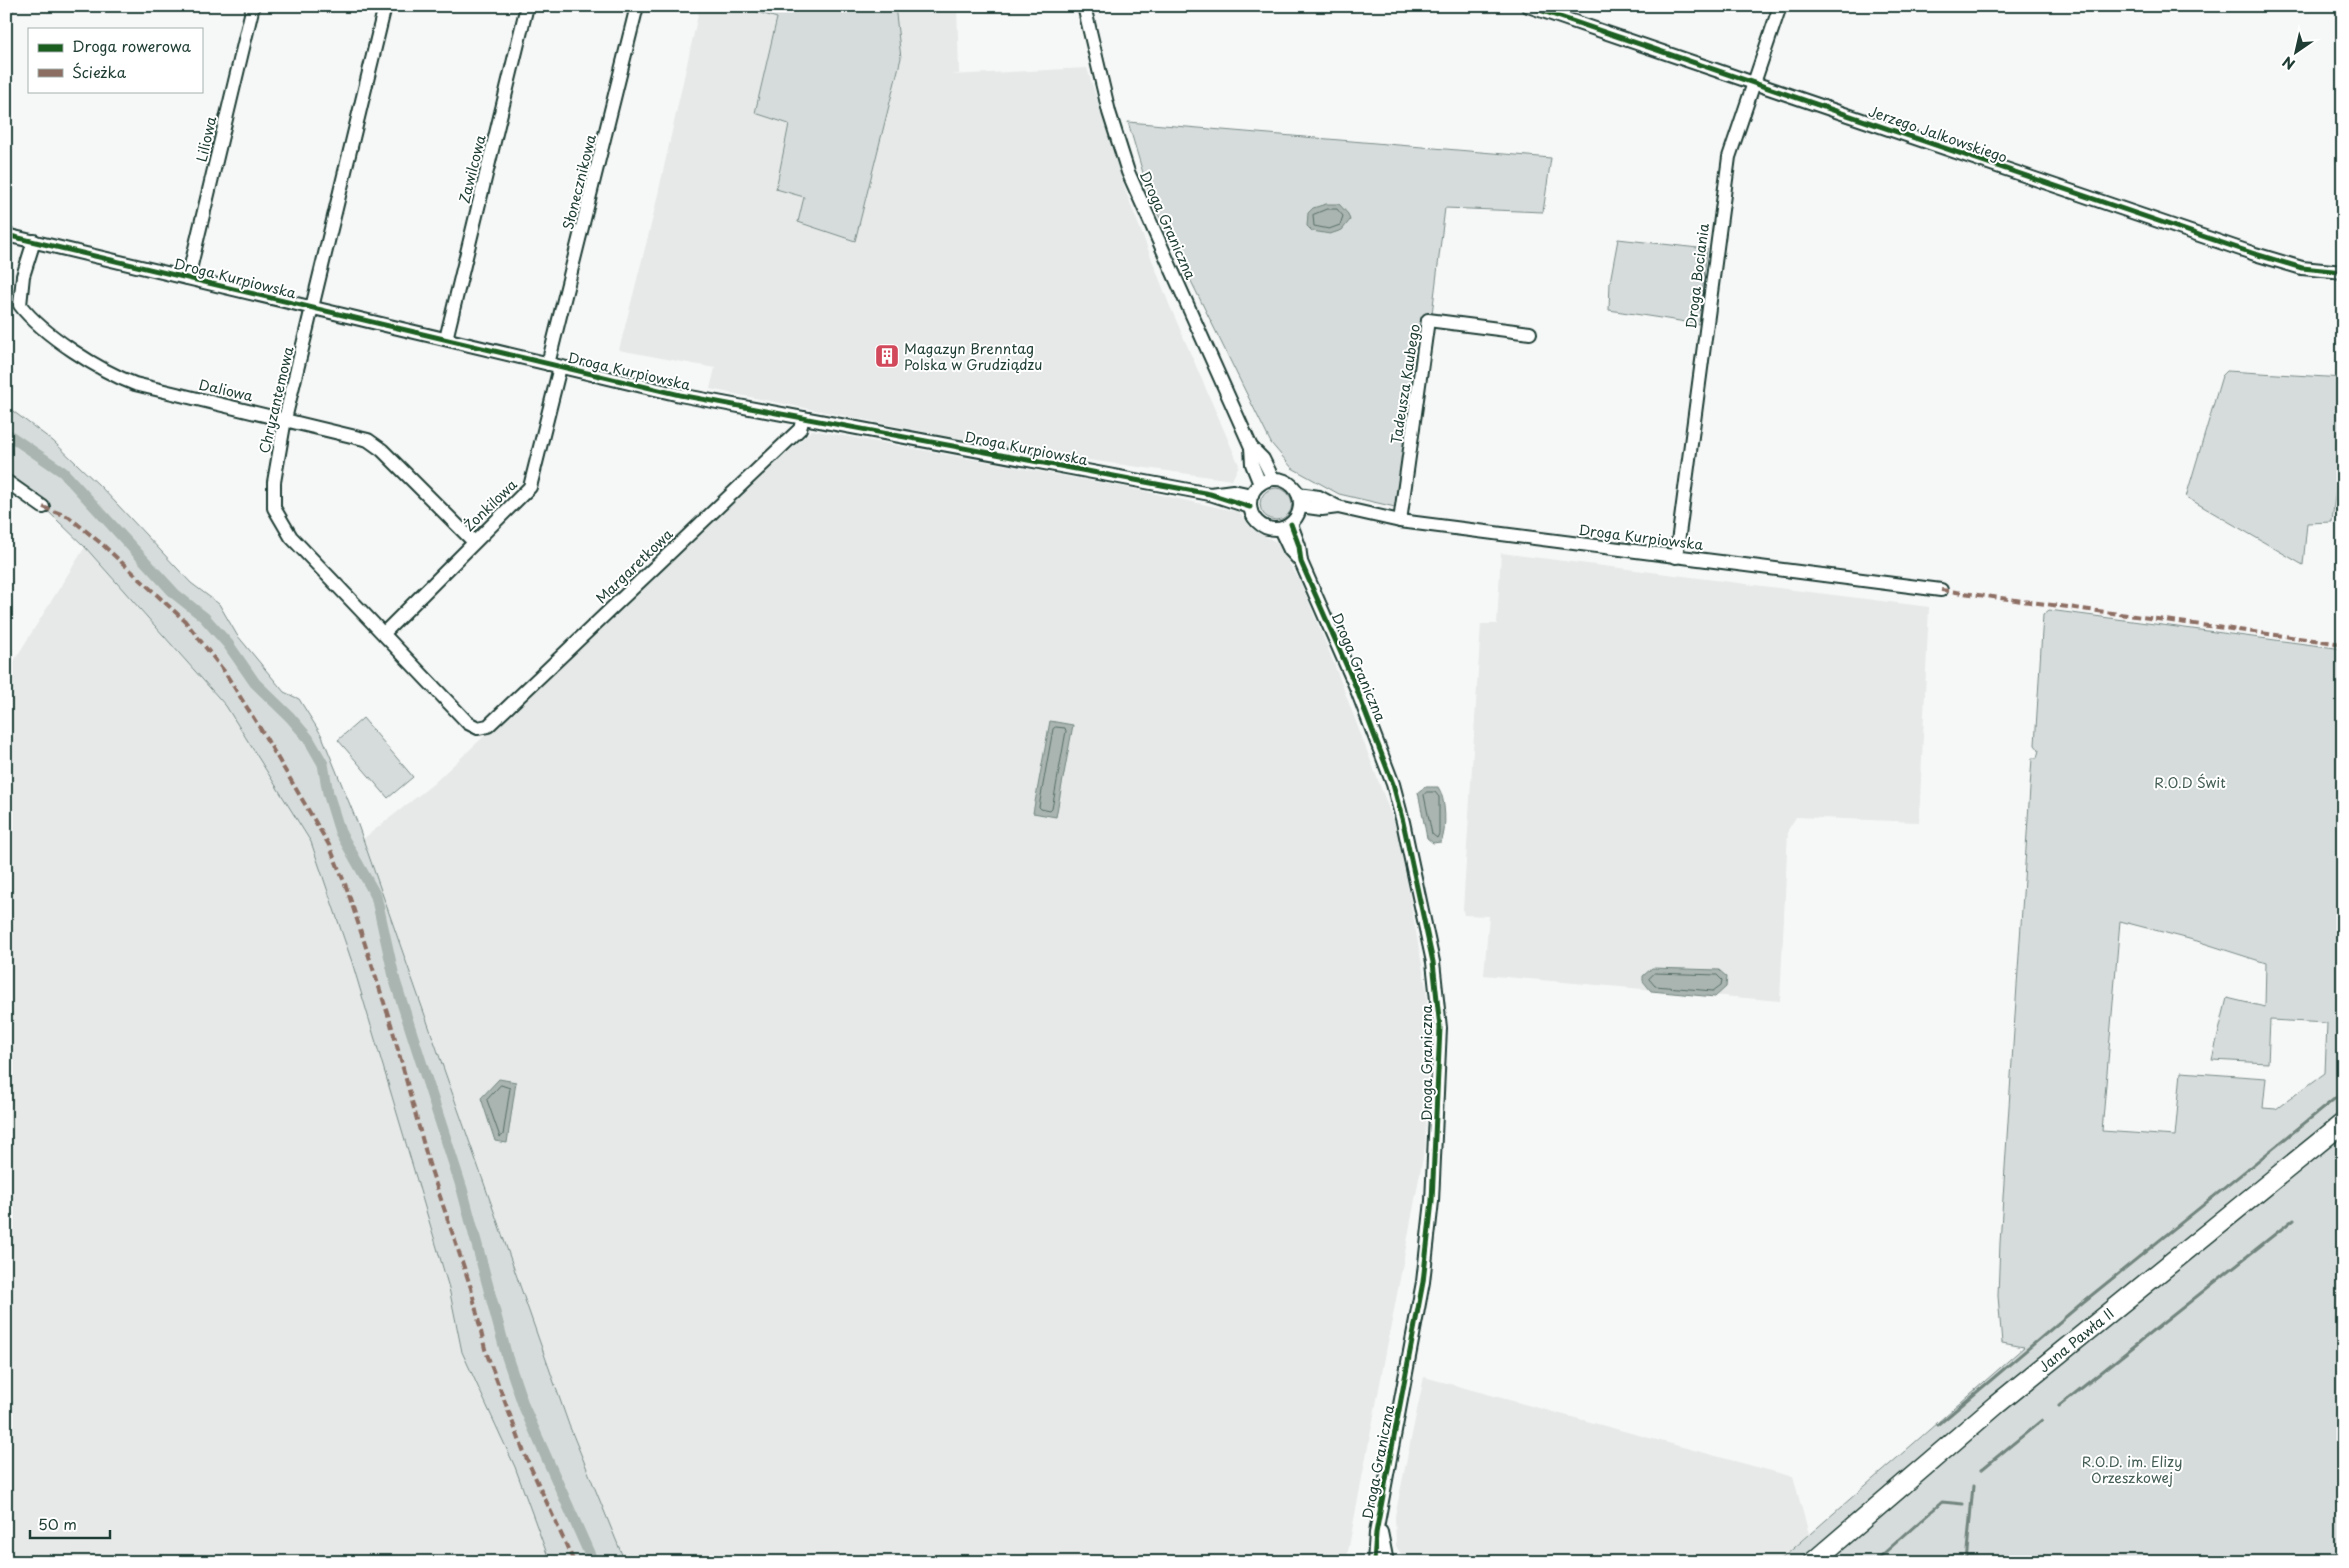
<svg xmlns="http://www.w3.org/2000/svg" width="2349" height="1568" viewBox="0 0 2349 1568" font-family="'Playpen Sans',sans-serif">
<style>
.built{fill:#e6e9e8}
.green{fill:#d6dcdb;stroke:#7a8c88;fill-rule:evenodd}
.water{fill:#aab5b1;stroke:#72857f}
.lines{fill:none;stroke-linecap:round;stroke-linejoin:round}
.shore{stroke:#576d66;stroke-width:1}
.stream{stroke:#72857f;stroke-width:3}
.canal{stroke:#aab5b1;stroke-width:11}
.minor-casing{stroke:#1f3d34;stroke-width:16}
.primary-casing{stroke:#1f3d34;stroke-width:22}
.minor{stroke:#fff;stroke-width:12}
.primary{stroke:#fff;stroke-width:19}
.quiet{stroke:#8d6e63;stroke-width:4;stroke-dasharray:8 4;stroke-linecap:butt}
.cycleway-casing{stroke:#fff;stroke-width:8}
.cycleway{stroke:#1b5e20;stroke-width:5}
.labels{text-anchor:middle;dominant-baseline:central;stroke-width:4;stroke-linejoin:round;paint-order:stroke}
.street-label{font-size:14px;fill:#1f3d34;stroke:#fff}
.poi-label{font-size:14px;fill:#1f3d34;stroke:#fff;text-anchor:start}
.park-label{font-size:14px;fill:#445d55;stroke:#fff}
</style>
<rect width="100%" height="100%" fill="#f6f7f7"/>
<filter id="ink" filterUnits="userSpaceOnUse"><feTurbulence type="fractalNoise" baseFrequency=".02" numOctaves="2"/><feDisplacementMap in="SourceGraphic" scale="10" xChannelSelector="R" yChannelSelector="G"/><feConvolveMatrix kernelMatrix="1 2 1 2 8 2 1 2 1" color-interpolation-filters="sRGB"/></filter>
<g filter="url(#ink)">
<g class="built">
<path d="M700 6H957L959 74 951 75 1087 68 1126 192 1169 304 1239 465 1232 480 1017 450 710 389 715 368 619 350 652 221Z"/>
<path d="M812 430 1124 487 1239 512 1252 529 1276 542 1300 581 1333 661 1398 833 1426 987 1429 1029 1425 1147 1346 1562H625L569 1425 363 839 432 785Z"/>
<path d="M85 547 226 706 311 842 352 962 449 1288 462 1352 515 1467 550 1562H6V674Z"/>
<path d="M1501 553 1929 607 1919 822 1796 817 1788 830 1780 1001 1484 975 1489 916 1464 915 1463 910 1481 624H1497Z"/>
<path d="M1424 1377 1793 1477 1809 1534 1778 1562H1406L1396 1546 1395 1516Z"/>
</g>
<g class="green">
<path d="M738 6H895L901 58 855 241 798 222 804 197 776 189 789 124 755 113 777 18Z"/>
<path d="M1128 122 1551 158 1543 212 1445 208 1408 510 1339 494 1292 468 1271 443 1151 200Z"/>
<path d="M1618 239 1707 249 1699 324 1609 310 1610 282Z"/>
<path d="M2227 371 2343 378V427L2332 522 2307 523 2303 565 2186 497 2222 376Z"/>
<path d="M6 406 53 441 101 487 191 583 219 604 237 635 284 692 299 699 322 736 357 822 569 1425 625 1562H550L515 1467 462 1352 449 1288 352 962 311 842 226 706 85 547 29 493 6 475Z"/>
<circle cx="1276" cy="504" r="16"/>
<path d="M2049 610 2343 649V1562H1778L2024 1347 2002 1343 1998 1296 2000 1243 2032 758H2037L2039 750 2035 745 2043 615ZM2120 921 2197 941 2266 963 2265 1007 2227 998 2212 1060 2268 1063 2270 1020 2327 1023 2325 1073 2276 1109 2263 1108 2266 1078 2181 1072 2175 1136 2102 1131Z"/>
<path d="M363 718 413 777 388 798 338 740Z"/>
</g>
<g class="water">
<path d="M1326 204H1339L1348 214 1350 220 1342 230 1330 234 1312 231 1307 226 1308 213 1313 208Z"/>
<path d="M1050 721 1073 725 1056 817 1033 813Z"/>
<path d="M1425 787H1438C1446 798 1447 830 1441 842L1433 843 1427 838 1418 792Z"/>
<path d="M1652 968 1719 970 1727 977 1726 987 1715 997 1651 991 1643 981V976Z"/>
<path d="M499 1079 516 1082 507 1143 495 1141 481 1098Z"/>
</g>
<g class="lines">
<g class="shore">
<path d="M1327 209H1337L1343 216 1340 225 1329 229 1314 226 1313 215Z"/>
<path d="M1056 727 1065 728 1066 731 1052 809 1050 811 1041 809 1039 807 1053 729Z"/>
<path d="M1427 792H1435L1439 797V834L1437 838 1432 834 1424 795Z"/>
<path d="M1655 973 1717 975 1722 980 1721 985 1713 991 1655 986 1649 979Z"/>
<path d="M501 1085 510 1088 503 1135 500 1137 487 1100Z"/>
</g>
<g class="stream">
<path d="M2059 1406 2294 1219"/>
<path d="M1938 1425 2082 1303 2343 1092"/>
<path d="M1981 1470 2042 1420"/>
<path d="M1874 1562 1942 1502 1963 1504"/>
<path d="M1966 1562 1973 1486"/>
</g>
<path class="canal" d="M6 433 63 472 175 594 204 617 228 644 255 683 290 717 308 738 323 764 328 793 340 832 376 896 395 981 462 1189 507 1357 524 1407 593 1562"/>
<defs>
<g id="minor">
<path d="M385 6 285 419 274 482V508L291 537 468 723 478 728 488 726 800 429 803 418"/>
<path d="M1084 6 1109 112 1128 172 1251 447 1252 464 1260 484"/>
<path d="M1528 6 2255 254 2302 268 2343 272"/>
<path d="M6 8 7 6"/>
<path d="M6 235 680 395 1210 494 1250 507"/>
<path d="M34 241 23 276 20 305C43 335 100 371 135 384L368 440 382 450 474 542"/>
<path d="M188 278 253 6"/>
<path d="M446 339 527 6"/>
<path d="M548 364 637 6"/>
<path d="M1251 447 1263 459 1273 479"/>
<circle cx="1275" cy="504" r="25"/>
<path d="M6 481 43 507"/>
<path d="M1210 494 1233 491 1252 495"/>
<path d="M1298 494 1319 497 1338 507 1400 521 1941 590"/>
<path d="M1300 506 1322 509 1338 507"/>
<path d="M1400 521 1428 320 1530 333"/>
<path d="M1291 524 1299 546 1301 562 1355 685 1393 784 1403 822 1433 962 1440 1028 1432 1201 1423 1282 1376 1533 1374 1562"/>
<path d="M1280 529 1290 550 1301 562"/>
<path d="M1676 557 1729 157 1780 6"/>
<path d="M384 633 530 487 560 367"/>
<path d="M1381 1532 1387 1562"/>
</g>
<path id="primary" d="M1813 1562 1996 1405 2343 1123"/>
</defs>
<use href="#minor" class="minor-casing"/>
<use href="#primary" class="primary-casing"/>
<use href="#minor" class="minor"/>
<use href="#primary" class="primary"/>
<g class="quiet">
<path d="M43 507 69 517 103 545 185 621 224 671 263 733 329 845 347 889 391 1024 429 1164 471 1288 485 1349 525 1455 574 1562"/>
<path d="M1941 590 2343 644"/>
</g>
<defs>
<g id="cycleway">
<path d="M1528 6 2255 254 2302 268 2343 272"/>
<path d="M6 235 680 395 1210 494 1250 507"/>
<path d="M1291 524 1299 546 1301 562 1355 685 1393 784 1403 822 1433 962 1440 1028 1432 1201 1423 1282 1376 1533 1374 1562"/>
</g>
</defs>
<use href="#cycleway" class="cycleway-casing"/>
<use href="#cycleway" class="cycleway"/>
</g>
</g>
<defs>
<symbol id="building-square" viewBox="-11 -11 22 22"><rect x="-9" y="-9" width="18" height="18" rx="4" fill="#d1495b" stroke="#fff"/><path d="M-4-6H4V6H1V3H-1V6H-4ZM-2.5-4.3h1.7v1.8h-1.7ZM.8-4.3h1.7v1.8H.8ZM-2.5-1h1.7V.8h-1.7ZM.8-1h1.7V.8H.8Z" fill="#fff"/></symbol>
</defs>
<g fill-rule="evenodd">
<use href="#building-square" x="873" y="342" width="28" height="28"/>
</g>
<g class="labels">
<g class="street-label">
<text transform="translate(1938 134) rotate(19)">Jerzego Jalkowskiego</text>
<text transform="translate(206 139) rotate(-77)">Liliowa</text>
<text transform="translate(472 169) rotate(-76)">Zawilcowa</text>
<text transform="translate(579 182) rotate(-76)">Słonecznikowa</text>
<text transform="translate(1168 225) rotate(66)">Droga Graniczna</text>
<text transform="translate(1697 276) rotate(-83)">Droga Bociania</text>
<text transform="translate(235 278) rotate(14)">Droga Kurpiowska</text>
<text transform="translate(629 371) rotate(13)">Droga Kurpiowska</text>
<text transform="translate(1405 384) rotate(-81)">Tadeusza Kaubego</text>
<text transform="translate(226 390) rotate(13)">Daliowa</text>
<text transform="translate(276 400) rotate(-77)">Chryzantemowa</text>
<text transform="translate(1026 448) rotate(11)">Droga Kurpiowska</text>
<text transform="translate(490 505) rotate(-44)">Żonkilowa</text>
<text transform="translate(1641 537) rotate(7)">Droga Kurpiowska</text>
<text transform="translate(634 566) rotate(-44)">Margaretkowa</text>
<text transform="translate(1359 667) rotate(67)">Droga Graniczna</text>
<text transform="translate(1426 1063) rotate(-90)">Droga Graniczna</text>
<text transform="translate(2076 1340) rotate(-39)">Jana Pawła II</text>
<text transform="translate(1378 1462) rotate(-79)">Droga Graniczna</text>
</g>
<g class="poi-label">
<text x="904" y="348">Magazyn Brenntag<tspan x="904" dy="16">Polska w Grudziądzu</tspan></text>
</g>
<g class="park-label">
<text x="2190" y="782">R.O.D Świt</text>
<text x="2132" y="1461">R.O.D. im. Elizy<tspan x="2132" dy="16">Orzeszkowej</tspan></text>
</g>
</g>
<rect width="2349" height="1568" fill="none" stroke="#fff" stroke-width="25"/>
<rect x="12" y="12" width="2324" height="1543" fill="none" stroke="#1f3d34" stroke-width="2" filter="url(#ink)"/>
<rect x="28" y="28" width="175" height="65" fill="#ffffff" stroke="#a5b1ae"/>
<rect x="38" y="44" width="25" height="8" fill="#1b5e20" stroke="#a5b1ae"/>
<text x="72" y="52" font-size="15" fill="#1f3d34">Droga rowerowa</text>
<rect x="38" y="69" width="25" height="8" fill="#8d6e63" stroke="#a5b1ae"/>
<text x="72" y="78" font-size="15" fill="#1f3d34">Ścieżka</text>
<g transform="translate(2296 52) rotate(214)" stroke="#ffffff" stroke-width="4" paint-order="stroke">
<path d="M0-4L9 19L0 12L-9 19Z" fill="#1f3d34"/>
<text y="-8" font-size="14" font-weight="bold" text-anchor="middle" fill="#1f3d34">N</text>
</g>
<path d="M30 1530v8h80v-8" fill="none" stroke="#1f3d34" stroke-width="2.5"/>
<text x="38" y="1530" font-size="15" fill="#1f3d34" stroke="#ffffff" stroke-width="4" paint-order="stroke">50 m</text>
</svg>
